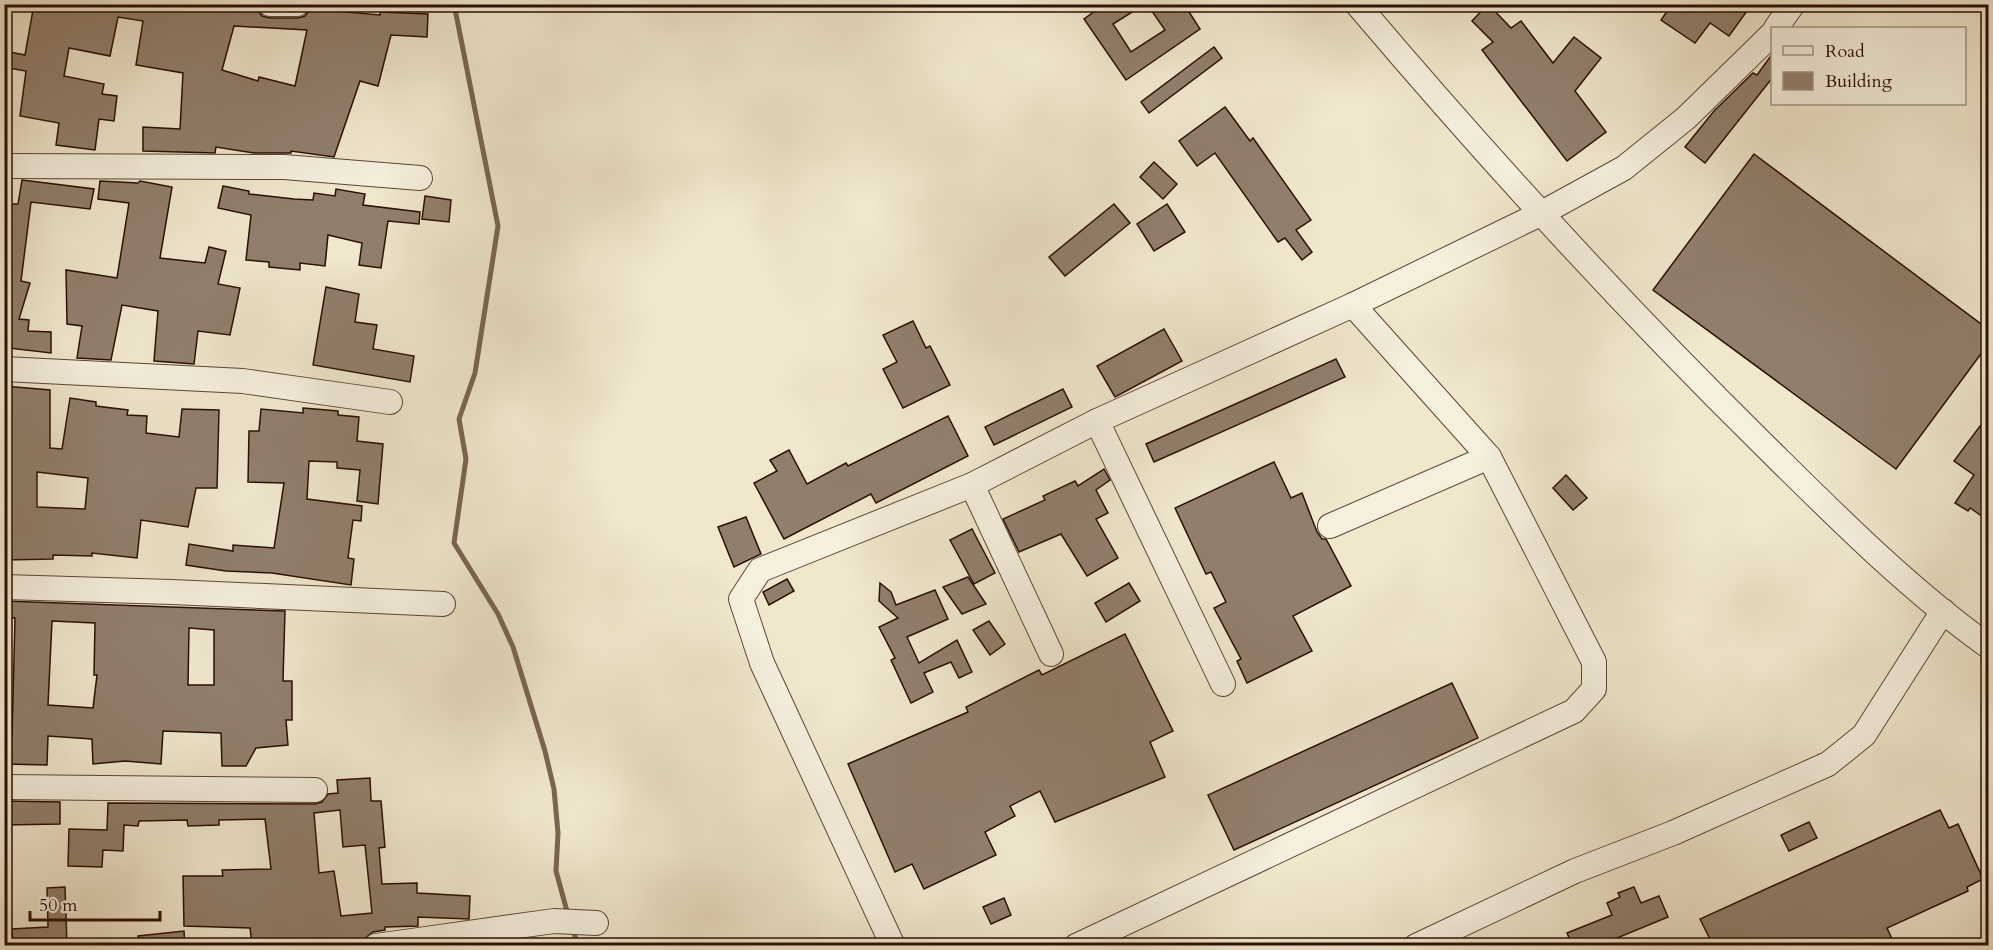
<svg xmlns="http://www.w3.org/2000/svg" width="1993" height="950" viewBox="0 0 1993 950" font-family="Cardo,serif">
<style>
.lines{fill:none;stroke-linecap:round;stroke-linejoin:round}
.stream{stroke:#796554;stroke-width:5}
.building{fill:#917f6d;stroke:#2b0f04;stroke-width:1.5;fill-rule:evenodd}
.minor-casing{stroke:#5c4536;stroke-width:26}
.minor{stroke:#f5efde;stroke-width:24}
</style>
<rect width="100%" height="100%" fill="#f0e7cd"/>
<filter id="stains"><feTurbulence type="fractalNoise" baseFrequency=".00333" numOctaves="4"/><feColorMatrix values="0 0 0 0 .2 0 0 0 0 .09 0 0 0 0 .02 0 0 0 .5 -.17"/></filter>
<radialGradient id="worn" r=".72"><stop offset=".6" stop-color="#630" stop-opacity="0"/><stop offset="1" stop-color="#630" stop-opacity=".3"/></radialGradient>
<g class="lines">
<g class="stream">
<path d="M454 4 498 226 475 373 459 419 466 459 454 543 498 614 513 647 545 751 554 789 558 833 556 871 568 915"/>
<path d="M572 927 578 946"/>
</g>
</g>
<g class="building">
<path d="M34 4H230L256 7 262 16 270 18H298L305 16 310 9 380 15V12L428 14 427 37 391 35 378 86 360 81 334 157 291 151V153H254L216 147 215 153 143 151V127L180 129 183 73 136 65 143 21 118 17 110 56 69 48 64 76 104 84 102 94 117 96 114 121 99 119 95 150 56 145 59 123 20 116 26 71 4 67V51L25 55ZM234 26 307 30 295 86 259 77 258 81 222 70Z"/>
<path d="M1105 4H1145L1113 24 1131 52 1165 30 1147 4H1184L1200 29 1126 80 1084 19Z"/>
<path d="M1488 4 1511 28 1521 21 1553 63 1574 37 1601 58 1575 91 1606 132 1567 161 1482 50 1493 42 1472 21Z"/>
<path d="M1672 4H1752L1729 36 1710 23 1695 43 1661 20Z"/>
<path d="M1214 47 1222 58 1149 113 1141 102Z"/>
<path d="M1773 53V77L1705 163 1685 147 1714 111 1753 73 1757 75Z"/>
<path d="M1225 107 1250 141 1253 138 1311 220 1296 230 1312 252 1302 260 1285 238 1278 242 1215 153 1197 166 1179 141Z"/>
<path d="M1754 154 1989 330V343L1896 469 1653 290Z"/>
<path d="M1154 162 1177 184 1163 199 1140 177Z"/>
<path d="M22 180 94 189 90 209 31 202 21 281 30 283 19 319 29 320 28 331 51 332V353L9 348 8 353H4V256L11 204H18Z"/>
<path d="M100 181 138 183 140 181 172 187 160 258 205 263 209 247 226 251 218 284 240 288 230 335 198 331 194 364 154 361 158 311 122 305 111 360 77 358 82 326 67 324 66 270 117 278 129 203 98 199Z"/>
<path d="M223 186 249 191V194L294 199 313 200 314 193 335 196 336 189 365 194 363 205 420 212 419 224 388 221 381 268 359 265 362 243 328 235 325 266 300 263V270L269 267V262L246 260 251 215 218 208Z"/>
<path d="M425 196 451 200 449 222 422 219Z"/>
<path d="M1114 204 1130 223 1065 276 1049 257Z"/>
<path d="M1167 204 1185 232 1154 251 1137 224Z"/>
<path d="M326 287 359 294 355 322 377 325 373 349 414 356 410 382 313 365Z"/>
<path d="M913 321 926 348 930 346 950 385 903 408 883 369 897 362 883 335Z"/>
<path d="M1164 329 1182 361 1115 397 1097 366Z"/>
<path d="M1336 359 1345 377 1154 462 1146 444Z"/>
<path d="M4 386 50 390V448L62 449 70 398 96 402V406L128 410 127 415 147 416 146 433 179 437 182 409 219 410 217 488H196L188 527 141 520 137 558 92 553V556L53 555V559L4 560V539H9L8 476 4 475ZM37 472 88 478 85 509 37 507Z"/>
<path d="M1063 389 1072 407 994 445 985 427Z"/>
<path d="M303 408 338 411V415L359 417 357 441 383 444 378 504 357 501 360 470 337 468V462L309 461 307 499 362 506 361 521 353 520 348 558 354 559 351 585 272 573 226 571 186 565 189 544 233 551V545L274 548 284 483 248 482 249 431H259L261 409 303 413Z"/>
<path d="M1989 414V521L1970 508 1968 511 1955 503 1974 475 1954 461Z"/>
<path d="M948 416 968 456 876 503 871 494 784 539 754 483 777 471 770 460 789 450 807 484 846 463 848 466Z"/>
<path d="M1274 462 1291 498 1302 493 1317 532 1322 539H1326L1351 586 1293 616 1312 651 1247 683 1237 661 1241 659 1214 608 1226 602 1211 572 1206 574 1175 508Z"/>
<path d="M1104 469 1110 480 1096 490 1108 513 1096 519 1118 558 1087 576 1061 534 1019 552 1003 519 1045 500 1043 496 1075 481 1078 486Z"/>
<path d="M1566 475 1587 498 1573 510 1553 488Z"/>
<path d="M746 517 761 554 734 567 718 527Z"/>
<path d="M972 529 995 573 974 584 950 540Z"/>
<path d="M968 577 986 604 962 614 943 587Z"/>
<path d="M787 579 794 591 769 605 763 592Z"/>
<path d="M880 583 891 592 896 605 935 590 948 619 907 637 919 663 957 640 972 672 959 678 951 662 924 673 933 692 911 703 891 660 895 658 879 627 898 618 879 601Z"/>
<path d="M1129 583 1140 601 1106 622 1095 603Z"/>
<path d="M4 601 285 611 283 681H292V720H286L288 745 256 748 246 766H222L221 733 163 731 161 764 125 761 93 764 92 739 48 736 47 765 4 764V737H12L15 618 4 617ZM52 621 95 623 94 675H97L93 708 48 705ZM189 628 214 630V685H188Z"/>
<path d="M989 621 1005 644 990 655 973 630Z"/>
<path d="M1125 634 1173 731 1150 742 1165 777 1055 822 1040 791 1010 806 1015 816 985 832 996 855 924 889 912 864 895 872 848 764 968 712 966 707 1039 670 1042 675Z"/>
<path d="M1452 683 1478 738 1234 850 1208 795Z"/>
<path d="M370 778 371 801H381L385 847 379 848 382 884 417 883V893L470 896 469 919 418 917V926L385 927V930L373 932 364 939 298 945H252L250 928 184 926 183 876H223L222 870 271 869 265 819 219 820V825L188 826 187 820 139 821 138 826 124 825 123 851 103 850 102 867 68 866 69 829 107 830 108 803 315 804 322 802 328 794 338 793 337 780ZM340 810 343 847 365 845 372 913 341 916 334 871 319 873 314 813Z"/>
<path d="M4 801 60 802V824L4 825Z"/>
<path d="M1940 810 1949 828 1958 824 1983 879 1967 887 1968 891 1887 928 1893 941 1882 945H1713L1700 919Z"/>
<path d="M1809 822 1817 838 1789 851 1781 835Z"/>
<path d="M65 887 67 945 13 944 12 929 48 927 47 888Z"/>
<path d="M1634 887 1641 903 1659 896 1668 917 1600 945H1572L1567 933 1612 915 1607 903 1620 897 1618 893Z"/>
<path d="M1004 898 1011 915 991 924 983 907Z"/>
<path d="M184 931 185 945H138V936Z"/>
</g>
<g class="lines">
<defs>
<g id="minor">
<path d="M270 4H297"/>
<path d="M1357 4C1486 156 1621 304 1763 444 1835 515 1906 587 1988 646"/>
<path d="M1776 28 1793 4"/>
<path d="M4 166 284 167 420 178"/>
<path d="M4 369 243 381 390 402"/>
<path d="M1097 421 1223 684"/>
<path d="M972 485 1051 654"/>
<path d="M1330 526 1489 457"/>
<path d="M4 587 172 592 443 604"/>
<path d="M4 787 315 790"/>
<path d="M376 946 554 921 596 923"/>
<path d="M893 946 762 663 741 599 760 570 972 485 1097 421 1353 305 1542 213 1624 168 1686 118 1772 34"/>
<path d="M1076 946 1574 711 1594 689V662L1489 457 1353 305"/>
<path d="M1416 946 1575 871 1673 833 1828 764 1864 735 1943 611"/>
</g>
</defs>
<use href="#minor" class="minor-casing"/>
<use href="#minor" class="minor"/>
</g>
<rect width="1993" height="950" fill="none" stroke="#f0e7cd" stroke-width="24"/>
<rect x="6" y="6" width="1981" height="938" fill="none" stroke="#2b0f04" stroke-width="3"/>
<rect x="12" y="12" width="1969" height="926" fill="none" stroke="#2b0f04" stroke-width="1.5"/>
<rect x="1771" y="27" width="195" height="78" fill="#f5efde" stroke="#a49587" stroke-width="1.5"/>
<rect x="1783" y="46" width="30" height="9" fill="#f5efde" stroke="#a49587" stroke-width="1.5"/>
<text x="1825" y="57" font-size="18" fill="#2b0f04">Road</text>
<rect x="1783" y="72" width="30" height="18" fill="#917f6d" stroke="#a49587" stroke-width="1.5"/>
<text x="1825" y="87" font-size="18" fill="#2b0f04">Building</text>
<path d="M30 911v9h130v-9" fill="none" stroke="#2b0f04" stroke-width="3"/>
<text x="39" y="911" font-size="18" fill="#2b0f04" stroke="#f5efde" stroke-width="4.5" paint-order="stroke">50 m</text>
<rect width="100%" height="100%" filter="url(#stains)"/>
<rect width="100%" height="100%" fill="url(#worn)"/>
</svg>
